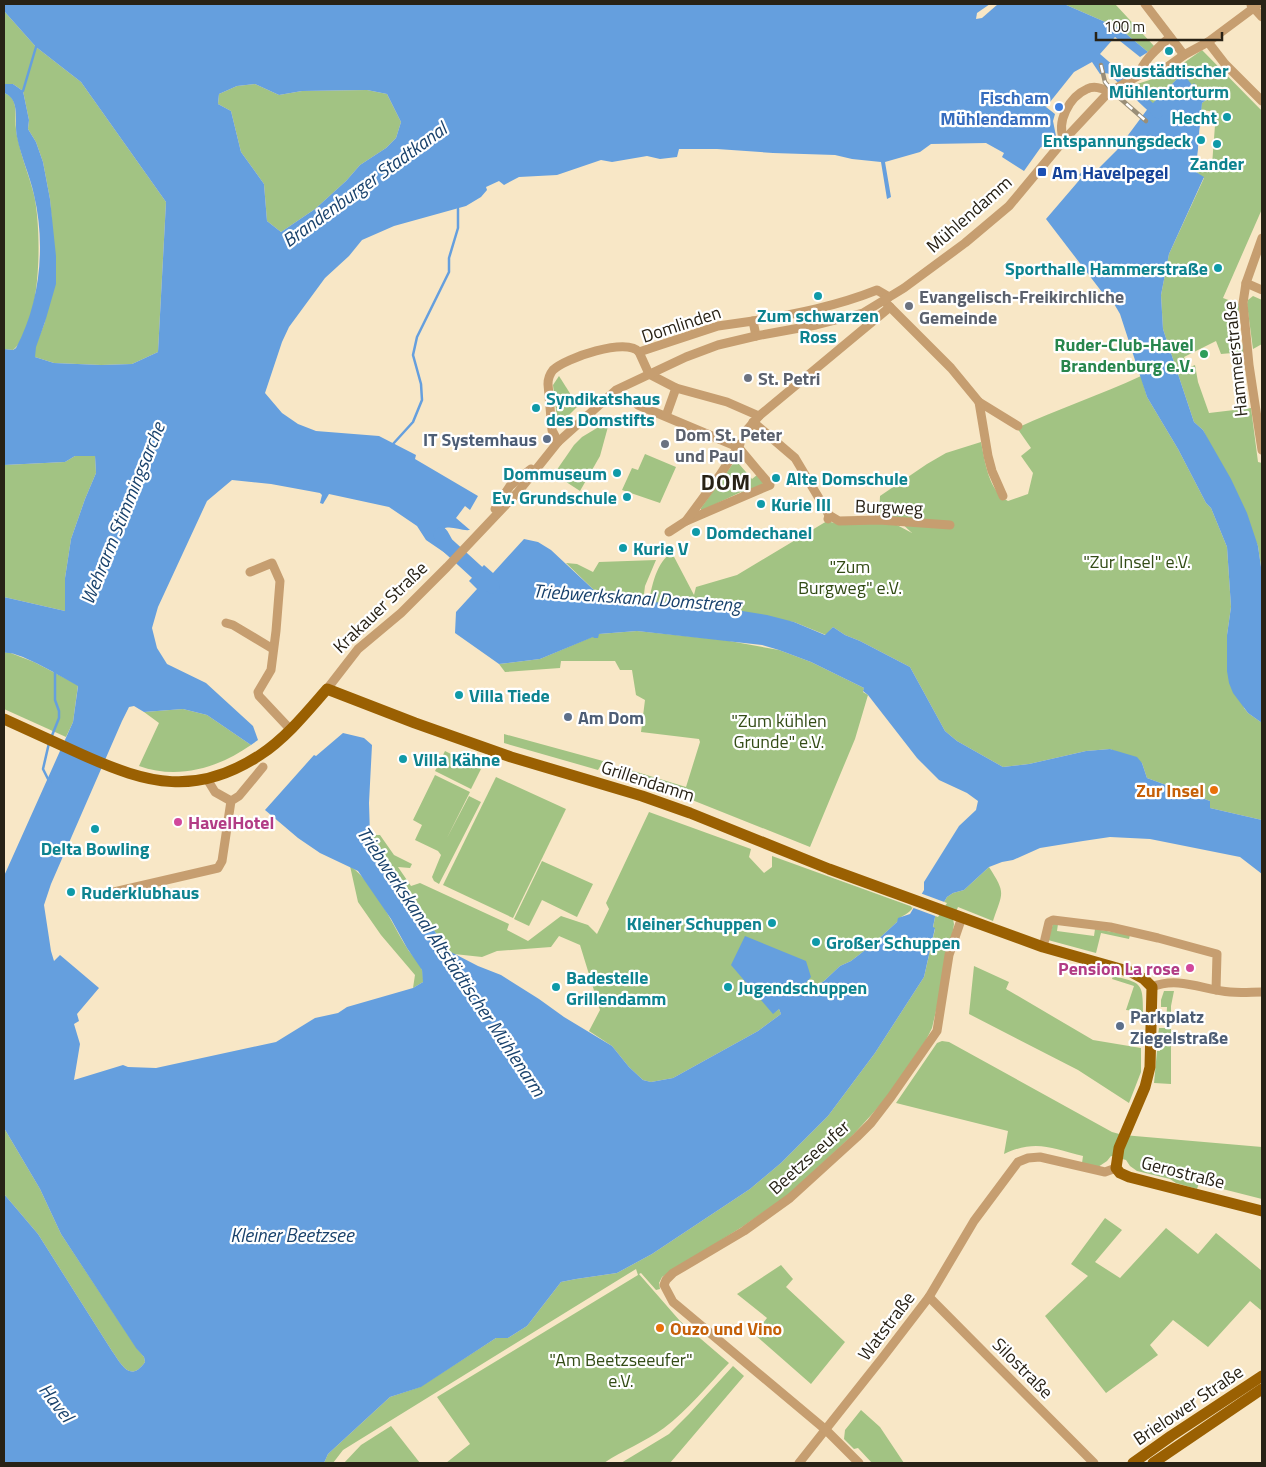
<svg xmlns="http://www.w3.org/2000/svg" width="1266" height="1467" viewBox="0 0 1266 1467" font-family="'Titillium Web',sans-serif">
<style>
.green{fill:#a2c383}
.water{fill:#659fde;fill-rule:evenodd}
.pier{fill:#f8e7c6}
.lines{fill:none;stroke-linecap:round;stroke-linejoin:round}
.stream{stroke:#659fde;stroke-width:2.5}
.canal{stroke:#659fde;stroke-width:9}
.river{stroke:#659fde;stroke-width:15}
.minor{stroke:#c69e70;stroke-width:9}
.major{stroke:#9a6002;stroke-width:11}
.rail-casing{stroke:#9a8e77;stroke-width:4.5}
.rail{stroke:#fff;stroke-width:2.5;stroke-dasharray:8;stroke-linecap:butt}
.culture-dot{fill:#0f9aa8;stroke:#fff;stroke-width:2}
.shop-dot{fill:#3f7fe0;stroke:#fff;stroke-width:2}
.transit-dot{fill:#1a4fb4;stroke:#fff;stroke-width:2}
.worship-dot{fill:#6b7280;stroke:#fff;stroke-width:2}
.leisure-dot{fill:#2e9e5b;stroke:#fff;stroke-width:2}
.service-dot{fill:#5c6f8a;stroke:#fff;stroke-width:2}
.food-dot{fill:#e8710a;stroke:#fff;stroke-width:2}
.hotel-dot{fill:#d1479c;stroke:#fff;stroke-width:2}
.labels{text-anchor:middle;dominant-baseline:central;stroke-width:4.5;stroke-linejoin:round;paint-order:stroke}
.culture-label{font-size:18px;font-weight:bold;fill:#0d838f;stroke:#fff;text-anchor:start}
.shop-label{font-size:18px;font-weight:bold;fill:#366cbe;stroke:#fff;text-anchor:end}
.transit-label{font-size:18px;font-weight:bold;fill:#164399;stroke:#fff;text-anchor:start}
.street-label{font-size:18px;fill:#282216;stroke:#fff}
.worship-label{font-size:18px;font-weight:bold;fill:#5b616d;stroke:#fff;text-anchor:start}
.leisure-label{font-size:18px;font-weight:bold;fill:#27864d;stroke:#fff;text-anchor:end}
.service-label{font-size:18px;font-weight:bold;fill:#4e5e75;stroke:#fff;text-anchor:start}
.park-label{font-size:18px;fill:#334c16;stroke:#fff}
.food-label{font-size:18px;font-weight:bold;fill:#c56008;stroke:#fff;text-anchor:end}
.hotel-label{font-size:18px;font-weight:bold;fill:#b23c85;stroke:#fff;text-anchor:start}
.water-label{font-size:19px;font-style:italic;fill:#19426c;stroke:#fff}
.district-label{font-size:22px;font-weight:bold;letter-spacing:1px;fill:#282216;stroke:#fff}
</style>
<rect width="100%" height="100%" fill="#f8e7c6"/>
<g class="green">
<path d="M1064 4H1115L1154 46 1148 52 1119 28Z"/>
<path d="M4 11 36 47 81 82 166 202 158 352 132 364 101 365 54 363 35 357V347L45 322 52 225 50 199 43 162 36 142 28 129 29 120 23 91 13 84H4Z"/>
<path d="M1202 50 1262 111V209L1223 298 1239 304V314L1229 316 1233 346 1244 344V352L1221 354 1216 341 1184 357 1188 368 1195 365 1198 382 1209 413 1251 408 1258 462 1262 463V574L1258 546 1203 430 1194 422 1163 329 1161 295 1169 254 1204 178 1196 172 1197 164 1212 165 1216 112 1201 110 1202 103 1206 100 1198 96 1201 94 1194 84 1192 85 1179 77 1152 105 1134 85 1168 74Z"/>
<path d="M255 84 279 95 302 91 367 90 387 94 401 122 396 138 386 148 360 165 346 181 315 209 281 232 267 221 264 184 241 152 231 111 218 104 219 94 237 86Z"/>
<path d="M4 93C20 98 14 116 16 129 16 134 18 139 19 144 23 162 30 178 34 195 42 230 42 326 13 350L4 349Z"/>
<path d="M1253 296 1262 300V344L1253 349 1247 304 1248 300Z"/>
<path d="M559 376 578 406 558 426 553 385Z"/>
<path d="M1141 376 1147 397 1178 449 1206 503 1211 508 1227 547 1231 607 1227 635 1228 646 1244 708 1248 713 1262 723V820L1210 808V801L1147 778 1142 763 1110 749 1086 751 1029 764 1003 767 957 741 945 731 910 667 860 641 845 635 833 627 826 635 794 622 669 604 649 603C651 588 657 560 672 553L694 595 696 587 737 575 827 521 838 524H895L912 533 897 519 879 518 880 496 927 464 946 453 981 442C985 462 989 492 1008 501L1028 494 1033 473 1021 456 1031 448 1017 428C1058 409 1100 395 1141 376Z"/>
<path d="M607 422 609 423 600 456 580 491 554 474 574 445 582 437Z"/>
<path d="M645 454 676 467 660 503 622 490 632 468 638 470Z"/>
<path d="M75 456H95L96 473 85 499 71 539 65 578V611L4 597V465L65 462Z"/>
<path d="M742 457 744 459 739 464 752 479 757 475 764 483 743 495 741 492 701 511V508L737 458Z"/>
<path d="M656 560 645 586 643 602 596 592 566 563 577 564 593 572 599 562Z"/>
<path d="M637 631 724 640 779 650 811 662 864 688 863 692 868 695 855 739 810 847 657 786 625 777 627 769 686 787 700 742 699 739 641 732 645 700 636 695 632 670H620L615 661H561L560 668 505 672 499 664 540 659 599 634Z"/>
<path d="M8 652 34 662 78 685 73 722 66 737 4 709V653Z"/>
<path d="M183 709 207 715 251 745C218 768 178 780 139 766L159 723 144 712Z"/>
<path d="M504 734 603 761 604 760 598 770 504 743Z"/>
<path d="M445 751 481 769 471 789 435 771Z"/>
<path d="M435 775 470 792 447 838 469 796 481 802 439 884 434 881 432 877 441 855 438 851 415 840 422 825 413 820Z"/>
<path d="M496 777 566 809 513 918 443 885Z"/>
<path d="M649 812 751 849 749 857 764 873 772 867V856L913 907C909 915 900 915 897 922L873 944 851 961 840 966 824 981 804 995 798 992 773 1014 779 1009 781 1014 758 1031 673 1078 651 1082 643 1080 629 1067 612 1046 589 1031 600 1010 580 945 559 936 551 947 497 951 482 957 454 954 447 950 381 849 370 835H380L394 855 412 864 410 868 398 867 411 886 420 883 509 924 507 930 528 941 561 916 588 925 597 934 609 909 606 903Z"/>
<path d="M542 861 593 884 577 917 542 900 529 926 514 919Z"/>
<path d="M350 866C374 882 392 924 407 948 411 955 420 962 422 970 423 973 423 978 423 982L413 988 415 975 381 935 358 902Z"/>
<path d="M989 867C1006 894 1003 891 993 921L958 907 953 919 954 924 949 955 932 1028 926 1040 887 1097 873 1113 854 1134 787 1196 742 1227 662 1277 659 1283 660 1289 656 1290 641 1273 639 1274 680 1321 729 1363C708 1385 688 1410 664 1428 645 1442 623 1450 604 1463H446L470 1444 437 1397 638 1275 636 1269 343 1450 333 1463H324L328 1454 390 1397 420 1387 496 1338H508L527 1326 561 1282 576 1279 617 1273 652 1254 750 1189 781 1163 828 1116 875 1053 924 977 935 929 933 928 935 917 947 897 953 893 964 890Z"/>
<path d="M1053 924H1058L1057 931 1094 936 1095 929 1130 935 1129 939 1101 933 1096 953 1048 940Z"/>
<path d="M974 966 1009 982 1006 989 1093 1040 1141 1048V1072L1129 1103 1078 1070 969 1014Z"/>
<path d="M1113 976C1141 983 1143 982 1143 1012L1126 1010 1134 986 1112 979Z"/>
<path d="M1164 991H1174L1171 1006V1084L1154 1083 1157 1051H1160V1044H1157L1159 1028H1166L1167 1007H1161V1000Z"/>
<path d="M942 1041 949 1042 1112 1132 1123 1135 1262 1147V1199L1199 1183 1197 1189 1176 1183 1170 1179 1137 1171 1130 1166 1126 1160 1111 1156 1107 1161 1098 1167 1082 1163 1083 1156C1051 1148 1036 1139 1004 1154L1008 1131 896 1103 937 1043Z"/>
<path d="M4 1128 40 1189 61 1234 136 1347 144 1357 145 1362C130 1383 122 1365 112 1351L38 1234 4 1194Z"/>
<path d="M1105 1218 1122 1230 1095 1262 1120 1278 1166 1228 1198 1254 1216 1233 1262 1271V1311L1250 1301 1208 1347 1173 1320 1150 1345 1158 1355 1106 1393 1045 1316 1088 1276 1071 1264Z"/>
<path d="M781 1265 793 1279 786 1287 845 1342 811 1384 754 1334 767 1318 737 1294Z"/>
<path d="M733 1366 744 1376 670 1463H621L669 1434 689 1414Z"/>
<path d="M861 1410 880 1427 904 1463H872L858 1448 854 1449 844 1439 845 1430Z"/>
<path d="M391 1426 420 1463H344L361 1445Z"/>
</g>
<g class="water">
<path d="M4 4H1064L1119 28 1148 52 1140 57 1115 37 1100 54 1122 73 1115 78 1112 76 1113 74 1103 73 1104 75 1100 74 1092 62 1074 72 1046 107 1055 114 1053 121 1056 136 1047 148 1041 147 1024 171 1002 157 1004 153 986 143 931 144 920 152 885 162 891 197 887 199 881 162 852 159 835 155 773 153 717 149H679L677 157 660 159 647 156 612 162 601 160 557 175 519 177 504 185 499 181 486 187 487 190 481 197 466 206 394 226 362 240 349 256 325 278 289 327 282 342 265 393 282 413 298 424 316 431 379 436 416 455 415 459 478 496 470 510 465 506 456 518 470 530C461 531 453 526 445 528L444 533 456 546 448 555 426 540 417 526 389 507 329 494 323 504 320 503 322 495 320 493 271 484 232 480 207 501 158 607 152 628 157 648 167 664 206 683 253 726 258 740 251 745 207 715 183 709 144 712 134 706 129 707 122 721 51 884 44 905 51 951 54 961 60 955 99 988 77 1014 79 1021 74 1024 80 1044 74 1080 123 1065 128 1067 156 1068 276 1042 315 1018 338 1013 347 1007 413 988 423 982 422 970 407 948 391 919 358 871 320 853 298 838 265 810 314 755 316 756 343 733 364 738 372 745 369 803 370 835 381 849 447 950 478 966 501 975 539 999 564 1017 612 1046 629 1067 643 1080 651 1082 673 1078 758 1031 781 1014 779 1009 773 1014 731 965 745 936 806 961 811 977 798 992 804 994 824 981 840 966 851 961 873 944 897 922 898 918 910 914 924 890V882L959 826 976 810 978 801 967 793 939 780 917 758 868 695 863 691 864 688 811 662 779 650 762 645 637 631 599 634 598 638H594L593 637 540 659 499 664 455 633 456 612 477 589 469 581 484 565 493 573 524 539 538 542 551 550 596 592 643 602 693 603 767 615 794 622 825 635 833 627 845 635 860 641 910 667 945 731 957 741 1003 767 1029 764 1086 751 1110 749 1137 757 1142 763 1147 778 1210 801V808L1262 820V874L1240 857 1150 839 1110 837 1083 841 1040 848 1013 860 1002 862 989 867 964 890 953 893 947 897 935 917 933 927 935 928 924 977 875 1053 828 1116 781 1163 750 1189 652 1254 617 1273 576 1279 561 1282 527 1326 508 1338H496L421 1387 390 1397 328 1454 324 1463H4V1194L38 1234 112 1351C122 1365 130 1383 145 1362L144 1357 136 1348 61 1234 40 1189 4 1128V1062L5 1061 4 1051V876L73 722 78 686C63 678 18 650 4 653V597L65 611V578L71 539 85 499 96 473 95 456H75L65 462 4 465V349L13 350 16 348C40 303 46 246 34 195 30 176 21 157 17 137 14 122 21 99 4 93V84H13L23 91 29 120 28 129 36 142 43 162 50 199 56 256V284L45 322 36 347 35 357 54 363 101 365 132 364 158 352 166 202 81 82 36 47 4 11ZM255 84 279 95 302 91 367 90 387 94 401 122 396 138 386 148 360 165 346 181 315 209 281 232 267 221 264 184 241 152 231 111 218 104 219 94 237 86Z"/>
<path d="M1185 76 1192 85 1194 83 1201 93 1198 97 1202 94 1206 100 1202 103 1196 172 1204 177 1169 254 1161 295 1163 329 1194 422 1203 430 1231 479 1247 513 1258 546 1262 574V723L1248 713 1233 693 1229 683 1227 671V635L1231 607 1227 547 1211 508 1206 503 1178 449 1147 397 1120 314 1113 302 1105 296 1046 219 1082 177 1079 175 1087 165 1095 172 1117 150 1149 107 1179 77 1181 78Z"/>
</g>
<g class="pier">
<path d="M990 4H998L982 18 976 19 977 13Z"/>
<path d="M1201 110 1204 111 1199 165 1197 164Z"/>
<path d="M920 893 947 903 938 917 911 907Z"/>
</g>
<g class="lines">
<g class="stream">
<path d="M21 92 23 91 36 47"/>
<path d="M394 445 393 444 413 422 422 400 421 384 413 355 417 337 449 272V258L458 228V209"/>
<path d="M51 738 59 718V711L55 700V671"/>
<path d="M49 743 43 769 48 779 51 781"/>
</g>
<path class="canal" d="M1109 68 1158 114"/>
<path class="river" d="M441 535 446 544 492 586"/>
<g class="minor">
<path d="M1145 4 1184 55"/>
<path d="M1251 5 1262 17"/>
<path d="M1208 42 1225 64 1262 101"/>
<path d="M1138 76C1144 59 1157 49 1170 37"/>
<path d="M1064 140C1056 122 1069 97 1087 89 1095 85 1103 89 1111 92"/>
<path d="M1262 238 1246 283 1243 303 1249 365 1262 450"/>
<path d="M1246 283 1262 290"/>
<path d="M887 304 951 368 979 402 1018 426"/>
<path d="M753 321C796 314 837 306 877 290L889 297"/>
<path d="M756 336 753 321 718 326 639 352 649 374 676 388 727 402 759 416"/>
<path d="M979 402 988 456 992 471 1003 496"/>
<path d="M638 405 738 447 770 485 686 521"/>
<path d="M666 416 676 388"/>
<path d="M753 422 795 458 829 515 828 519"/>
<path d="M746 431 759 416 890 307"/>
<path d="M558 442 552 430 548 384C548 378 549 375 553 370 565 358 627 337 639 352"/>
<path d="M495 509 510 486 531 469"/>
<path d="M829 515 839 521 879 520 950 525"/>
<path d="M669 532 686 521 720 475 740 444"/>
<path d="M250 572 272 563 280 581 276 631 271 670 258 692 259 696 290 729"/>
<path d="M226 623 233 625 273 649"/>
<path d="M327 689 358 649 401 613 447 567 518 492 558 442 616 390 686 357 718 345 756 336 816 325 863 313 904 288 965 243 1009 206 1064 140 1108 93 1141 74 1166 68 1184 55 1208 42 1259 4"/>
<path d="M207 779 215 792 231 801"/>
<path d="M114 892 218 868 222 861 231 801 239 796 263 767"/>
<path d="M1043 947 1049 922 1053 920 1110 927 1158 938 1217 954 1216 990"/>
<path d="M1152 987C1178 976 1204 990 1230 992 1241 993 1252 992 1262 992"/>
<path d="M929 1297 1094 1463"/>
<path d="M799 1463 883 1357 929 1297 974 1221 1018 1162 1028 1158 1040 1157 1105 1172 1116 1168"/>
<path d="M859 1463 826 1430 673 1302 664 1285 666 1280 673 1273 744 1231 790 1198 857 1137 871 1123 891 1097 937 1031 949 955 962 917"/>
</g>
<g class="major">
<path d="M4 719C30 731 57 743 83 755 148 784 196 797 260 755 286 738 307 712 327 689L415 723 511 757 642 796 690 813 829 869 1043 947 1131 972 1144 979 1152 987 1150 1067 1145 1087 1119 1148 1116 1168 1120 1173 1129 1177 1262 1211"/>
<path d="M1133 1463 1171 1436 1262 1376"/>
<path d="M1153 1463 1262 1389"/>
</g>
<defs>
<path id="rail" d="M1101 65 1105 82 1114 93 1146 121"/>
</defs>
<use href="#rail" class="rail-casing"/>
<use href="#rail" class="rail"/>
</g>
<g class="culture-dot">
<circle cx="1169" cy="51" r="5"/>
<circle cx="1227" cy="117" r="5"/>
<circle cx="1201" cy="140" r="5"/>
<circle cx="1217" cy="144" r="5"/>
<circle cx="1218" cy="268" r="5"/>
<circle cx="818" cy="296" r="5"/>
<circle cx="536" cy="408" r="5"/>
<circle cx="617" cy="473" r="5"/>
<circle cx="776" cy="478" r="5"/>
<circle cx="627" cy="497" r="5"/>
<circle cx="761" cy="504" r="5"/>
<circle cx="696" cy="532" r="5"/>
<circle cx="623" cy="548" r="5"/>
<circle cx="459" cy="695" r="5"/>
<circle cx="403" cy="759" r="5"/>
<circle cx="95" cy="829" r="5"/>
<circle cx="71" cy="892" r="5"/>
<circle cx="772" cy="923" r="5"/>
<circle cx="816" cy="942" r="5"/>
<circle cx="556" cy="987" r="5"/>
<circle cx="728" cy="987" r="5"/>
</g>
<circle class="shop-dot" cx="1059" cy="107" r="5"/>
<rect class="transit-dot" x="1037" y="167" width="10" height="10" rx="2.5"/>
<g class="worship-dot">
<circle cx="909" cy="306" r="5"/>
<circle cx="748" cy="378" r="5"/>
<circle cx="665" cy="444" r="5"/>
</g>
<circle class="leisure-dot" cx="1204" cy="354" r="5"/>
<g class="service-dot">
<circle cx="547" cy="439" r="5"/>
<circle cx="568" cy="717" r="5"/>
<circle cx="1120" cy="1026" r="5"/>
</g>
<g class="food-dot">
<circle cx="1214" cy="790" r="5"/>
<circle cx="660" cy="1328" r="5"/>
</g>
<g class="hotel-dot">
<circle cx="178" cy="822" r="5"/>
<circle cx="1190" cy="968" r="5"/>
</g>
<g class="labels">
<g class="culture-label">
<text x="1169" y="70" text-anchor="middle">Neustädtischer<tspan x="1169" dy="21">Mühlentorturm</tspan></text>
<text x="1217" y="117" text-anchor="end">Hecht</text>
<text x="1191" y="140" text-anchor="end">Entspannungsdeck</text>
<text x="1217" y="163" text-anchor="middle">Zander</text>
<text x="1208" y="268" text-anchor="end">Sporthalle Hammerstraße</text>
<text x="818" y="315" text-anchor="middle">Zum schwarzen<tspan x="818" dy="21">Ross</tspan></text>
<text x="546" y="398">Syndikatshaus<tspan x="546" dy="21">des Domstifts</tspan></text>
<text x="607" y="473" text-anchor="end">Dommuseum</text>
<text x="786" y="478">Alte Domschule</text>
<text x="617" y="497" text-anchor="end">Ev. Grundschule</text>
<text x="771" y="504">Kurie III</text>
<text x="706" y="532">Domdechanel</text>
<text x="633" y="548">Kurie V</text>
<text x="469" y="695">Villa Tiede</text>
<text x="413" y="759">Villa Kähne</text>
<text x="95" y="848" text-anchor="middle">Delta Bowling</text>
<text x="81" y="892">Ruderklubhaus</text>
<text x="762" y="923" text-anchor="end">Kleiner Schuppen</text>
<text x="826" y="942">Großer Schuppen</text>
<text x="566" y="977">Badestelle<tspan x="566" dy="21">Grillendamm</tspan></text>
<text x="738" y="987">Jugendschuppen</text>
</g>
<g class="shop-label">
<text x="1049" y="97">Fisch am<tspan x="1049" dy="21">Mühlendamm</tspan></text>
</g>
<g class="transit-label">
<text x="1052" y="172">Am Havelpegel</text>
</g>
<g class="street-label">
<text transform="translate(969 214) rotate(-41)">Mühlendamm</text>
<text transform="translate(681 324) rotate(-18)">Domlinden</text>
<text transform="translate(1235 359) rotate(-96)">Hammerstraße</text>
<text transform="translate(889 507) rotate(2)">Burgweg</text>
<text transform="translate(380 607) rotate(-44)">Krakauer Straße</text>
<text transform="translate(648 781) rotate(18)">Grillendamm</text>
<text transform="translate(809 1157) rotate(-42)">Beetzseeufer</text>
<text transform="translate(1183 1172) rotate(14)">Gerostraße</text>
<text transform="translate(886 1326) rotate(-53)">Watstraße</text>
<text transform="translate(1023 1368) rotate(45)">Silostraße</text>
<text transform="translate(1188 1405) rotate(-34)">Brielower Straße</text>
</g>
<g class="worship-label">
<text x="919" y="296">Evangelisch-Freikirchliche<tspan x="919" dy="21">Gemeinde</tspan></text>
<text x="758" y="378">St. Petri</text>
<text x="675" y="434">Dom St. Peter<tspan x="675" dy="21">und Paul</tspan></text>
</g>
<g class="leisure-label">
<text x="1194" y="344">Ruder-Club-Havel<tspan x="1194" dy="21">Brandenburg e.V.</tspan></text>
</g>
<g class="service-label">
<text x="537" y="439" text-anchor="end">IT Systemhaus</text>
<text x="578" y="717">Am Dom</text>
<text x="1130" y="1016">Parkplatz<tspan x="1130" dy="21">Ziegelstraße</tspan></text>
</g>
<g class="park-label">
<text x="1137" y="561">"Zur Insel" e.V.</text>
<text x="850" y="566">"Zum<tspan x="850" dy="21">Burgweg" e.V.</tspan></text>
<text x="779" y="720">"Zum kühlen<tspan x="779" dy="21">Grunde" e.V.</tspan></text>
<text x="621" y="1359">"Am Beetzseeufer"<tspan x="621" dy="21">e.V.</tspan></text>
</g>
<g class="food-label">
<text x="1204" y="790">Zur Insel</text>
<text x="670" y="1328" text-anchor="start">Ouzo und Vino</text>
</g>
<g class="hotel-label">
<text x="188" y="822">HavelHotel</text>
<text x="1180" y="968" text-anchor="end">Pension La rose</text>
</g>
<g class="water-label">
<text transform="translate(364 184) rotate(-36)">Brandenburger Stadtkanal</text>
<text transform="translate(122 513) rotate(-68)">Wehrarm Stimmingsarche</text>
<text transform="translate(637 597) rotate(4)">Triebwerkskanal Domstreng</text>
<text transform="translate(452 961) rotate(56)">Triebwerkskanal Altstädtischer Mühlenarm</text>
<text x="292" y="1234">Kleiner Beetzsee</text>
<text transform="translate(57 1402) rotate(52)">Havel</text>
</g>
<g class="district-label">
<text x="726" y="482">DOM</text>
</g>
</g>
<rect width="1266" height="1467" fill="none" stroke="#282216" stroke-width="10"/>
<path d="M1096 32v8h126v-8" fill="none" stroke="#282216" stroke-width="2.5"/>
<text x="1104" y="32" font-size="15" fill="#282216" stroke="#ffffff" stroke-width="4" paint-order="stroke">100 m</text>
</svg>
